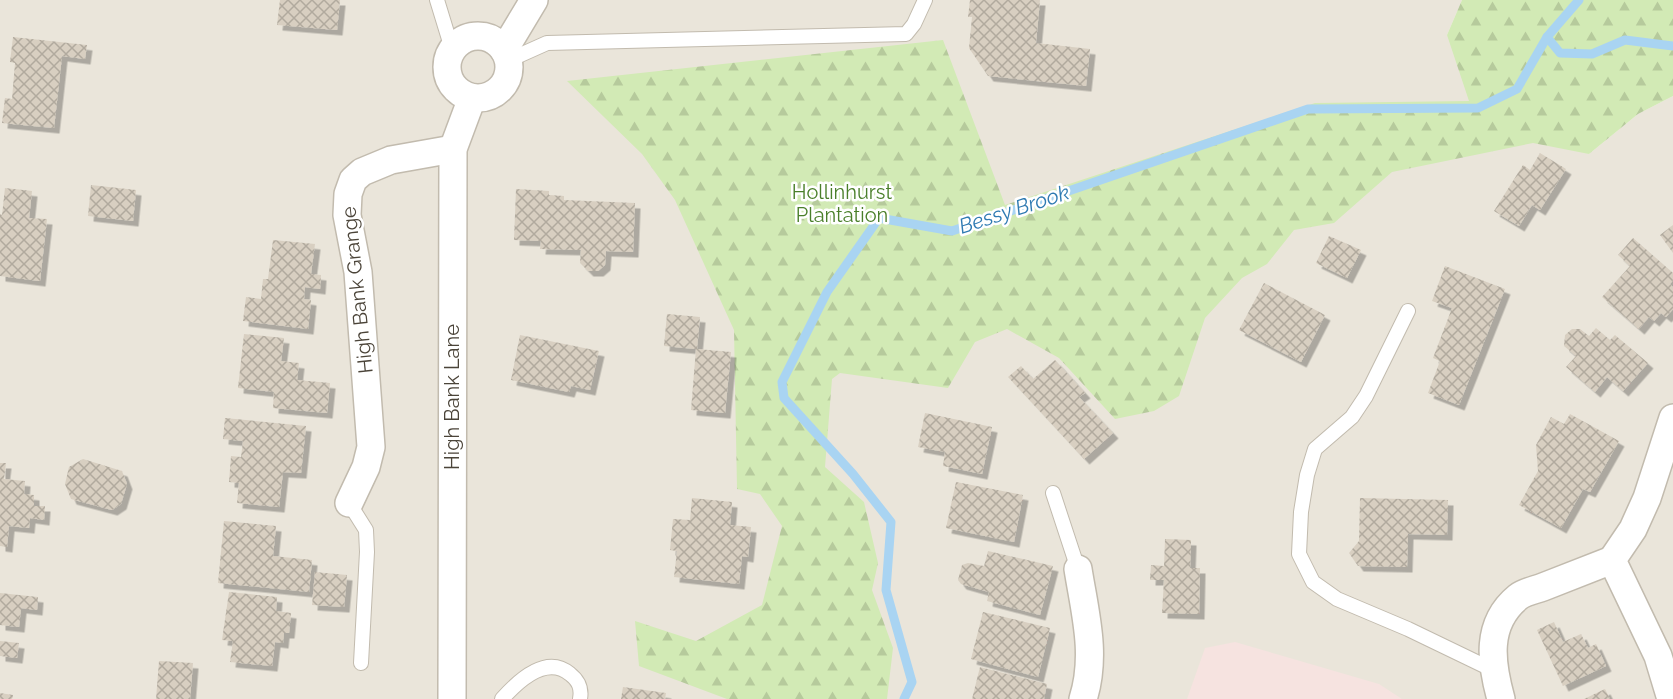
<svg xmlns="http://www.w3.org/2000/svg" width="1673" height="699" viewBox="0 0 1673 699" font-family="Raleway,sans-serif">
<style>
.residential{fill:#eae5da}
.medical{fill:#f6e3e0}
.forest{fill:url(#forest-firs)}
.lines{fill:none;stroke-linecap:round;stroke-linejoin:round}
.stream{stroke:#a9d4f2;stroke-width:9}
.building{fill:url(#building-cross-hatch);filter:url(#shadow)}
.service-casing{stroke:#c2bbae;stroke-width:16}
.minor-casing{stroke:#c2bbae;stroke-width:30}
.service{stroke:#fff;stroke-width:14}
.minor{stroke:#fff;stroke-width:27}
.labels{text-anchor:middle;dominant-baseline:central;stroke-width:5;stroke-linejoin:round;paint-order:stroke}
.park-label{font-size:20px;fill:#4a7f2a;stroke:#fff}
.street-label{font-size:20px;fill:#4b4439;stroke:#fff}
.water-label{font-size:21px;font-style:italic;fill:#2e7ab2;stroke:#fff}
</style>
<defs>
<pattern id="forest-firs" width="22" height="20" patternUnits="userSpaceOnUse" patternTransform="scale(1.5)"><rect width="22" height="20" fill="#d2eab5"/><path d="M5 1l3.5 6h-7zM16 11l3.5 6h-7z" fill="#b6ca9c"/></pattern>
<pattern id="building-cross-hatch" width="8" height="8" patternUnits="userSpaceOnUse" patternTransform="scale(1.5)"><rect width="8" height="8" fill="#d8cfc1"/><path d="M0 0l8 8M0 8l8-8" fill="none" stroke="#b1aa9e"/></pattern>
<filter id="shadow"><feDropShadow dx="5.5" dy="5.5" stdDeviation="0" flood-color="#0004"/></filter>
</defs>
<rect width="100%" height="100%" fill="#f6f3ec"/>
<path class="residential" d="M0 0H1462L1447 35 1589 154 1638 114 1673 96V699H0Z"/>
<path class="medical" d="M1235 642 1379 684 1402 699H1187L1205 648Z"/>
<path class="forest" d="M1462 0H1673V96L1638 114 1589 154 1533 143 1392 172 1334 223 1294 230 1267 264 1242 278 1205 318 1179 396 1154 411 1115 419 1059 358 1007 329 975 342 948 388 840 373 832 379 825 467 864 502 878 563 872 590 893 648 887 699H727L639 666 635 621 696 641 762 605 782 526 760 494 737 489 734 330 675 200 642 154 567 81 943 40 1005 205 1315 103 1469 101 1447 35Z"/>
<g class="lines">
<g class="stream">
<path d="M1547 37 1560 53 1592 54 1625 40 1673 46"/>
<path d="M904 699 912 682 886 590 891 522 853 474 784 398 782 382 827 292 879 218 952 231 1308 109 1478 108 1517 89 1547 37 1579 0"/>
</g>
</g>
<g class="building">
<path d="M280 0H340L337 30 277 25Z"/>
<path d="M970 0H1040L1036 43 1090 49 1086 86 988 76 969 48 972 17H968Z"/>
<path d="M13 37 87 45 85 59 62 56 54 128 2 123 5 98 12 99 15 63 10 62Z"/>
<path d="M1540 153 1566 169 1540 210 1532 205 1519 226 1494 211 1523 165 1530 170Z"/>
<path d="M91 185 136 190 133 221 88 216Z"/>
<path d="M5 188 32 191 29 218 47 219 40 281 0 276V214L2 215Z"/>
<path d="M516 189 549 191V195L564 196V200L635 203 633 252 606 251 605 265 598 271H588L580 263 581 250 540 249 541 241 514 240Z"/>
<path d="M1673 225V253L1660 235Z"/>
<path d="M1329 236 1361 250 1347 278 1316 263Z"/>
<path d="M1633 238 1673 273V280L1670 284 1673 287V309L1666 317 1661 313 1654 321 1649 317 1639 329 1602 297 1630 266 1618 255Z"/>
<path d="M273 240 315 244 311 274 321 275 320 289 305 287 304 299 311 300 308 329 243 321 246 297 261 299 263 279H268Z"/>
<path d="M1445 266 1505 289 1459 405 1428 393 1440 361 1433 358 1452 308 1432 301Z"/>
<path d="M1264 283 1325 315 1301 362 1239 330Z"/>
<path d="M667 314 700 317 697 349 731 352 725 413 691 410 696 349 664 346Z"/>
<path d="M1596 328 1610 340 1615 335 1648 363 1623 391 1607 377 1595 392 1566 367 1576 356 1564 346 1565 335 1572 329H1580L1589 336Z"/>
<path d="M244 334 284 338 281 361 299 363 297 380 330 383 327 413 273 408 274 392 238 388Z"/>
<path d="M520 335 599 351 590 390 571 386 569 392 511 380Z"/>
<path d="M1055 360 1085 393 1079 397 1113 433 1084 459 1008 377 1021 366 1033 379Z"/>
<path d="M925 413 992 427 982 474 943 466 945 452 918 447Z"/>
<path d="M1570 414 1619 441 1590 492 1583 489 1561 528 1519 505 1538 471 1536 445 1551 417 1564 424Z"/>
<path d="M225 418 306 426 301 473 283 472 279 507 237 503 239 483 229 482 231 456 241 457 243 441 223 439Z"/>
<path d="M83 459 122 471 127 484 121 504 112 510 71 499 65 484 69 467Z"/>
<path d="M0 463H6L4 479 25 481 24 494 34 495V506H45L44 520 30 518 29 528 9 526 7 547 0 546Z"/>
<path d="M956 482 1023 495 1014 542 946 528Z"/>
<path d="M692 498 732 502 730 525 751 527 748 557 742 556 739 584 674 577 677 551 670 550 673 519 690 520Z"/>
<path d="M1360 498 1448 500 1447 535 1408 534 1407 567 1358 566 1349 553 1359 541Z"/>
<path d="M224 521 276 526 273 556 312 560 309 592 218 583Z"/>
<path d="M1165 539 1191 540 1190 568H1200L1199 614 1162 613 1164 580H1150L1151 565 1164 566Z"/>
<path d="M988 551 1053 566 1040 615 987 601 989 592 961 584 958 580 962 565 968 563 984 566Z"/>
<path d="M315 572 347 575 344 607 312 605Z"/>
<path d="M229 592 277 597 276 611 291 613 289 633H284L283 643 275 642 272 666 230 662 233 641 222 640Z"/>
<path d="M0 593 38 597 37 610 21 608 19 627 0 625Z"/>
<path d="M983 612 1050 628 1038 677 971 659Z"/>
<path d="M1554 622 1563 642 1581 634 1588 648 1596 644 1606 666 1563 686 1537 630Z"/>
<path d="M0 641 19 643 17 658 0 656Z"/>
<path d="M159 661 193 663 190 699H156Z"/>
<path d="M980 667 1047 684 1044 699H972Z"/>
<path d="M623 687 666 693 665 699H621Z"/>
<path d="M1605 689 1610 699H1584Z"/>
<path d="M0 693 13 695 12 699H0Z"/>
</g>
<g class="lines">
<defs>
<g id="service">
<path d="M437 0 452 49"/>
<path d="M509 60 547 43 906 34 914 24 925 0"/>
<path d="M1408 311 1366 396 1352 417 1315 449 1307 475 1301 512 1299 554 1313 582 1337 599 1408 629 1493 670"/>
<path d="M1053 493 1078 569"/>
<path d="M349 503 366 530 367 552 361 663"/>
<path d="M502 699C518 681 546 654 570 674 579 681 582 688 580 699"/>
</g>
<g id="minor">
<circle cx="478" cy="67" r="31"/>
<path d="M504 50 534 0"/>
<path d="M349 503 366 467 371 447 358 272 347 215 348 194 353 180 362 172 391 160 453 149"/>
<path d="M1078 569C1085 613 1097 655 1083 699"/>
<path d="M452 699 453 149 472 98"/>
<path d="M1501 699C1491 663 1485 624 1518 597 1524 592 1535 590 1543 587 1566 578 1589 569 1612 560"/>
<path d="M1671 699 1658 656 1612 560 1633 529 1647 498 1673 418"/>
</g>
</defs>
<use href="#service" class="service-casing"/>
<use href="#minor" class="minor-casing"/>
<use href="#service" class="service"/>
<use href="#minor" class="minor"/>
</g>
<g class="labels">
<g class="park-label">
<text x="842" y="192">Hollinhurst<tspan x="842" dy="23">Plantation</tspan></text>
</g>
<g class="street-label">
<text transform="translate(357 290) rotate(-96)">High Bank Grange</text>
<text transform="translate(452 397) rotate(-90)">High Bank Lane</text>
</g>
<g class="water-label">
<text transform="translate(1014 209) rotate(-18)">Bessy Brook</text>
</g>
</g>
</svg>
